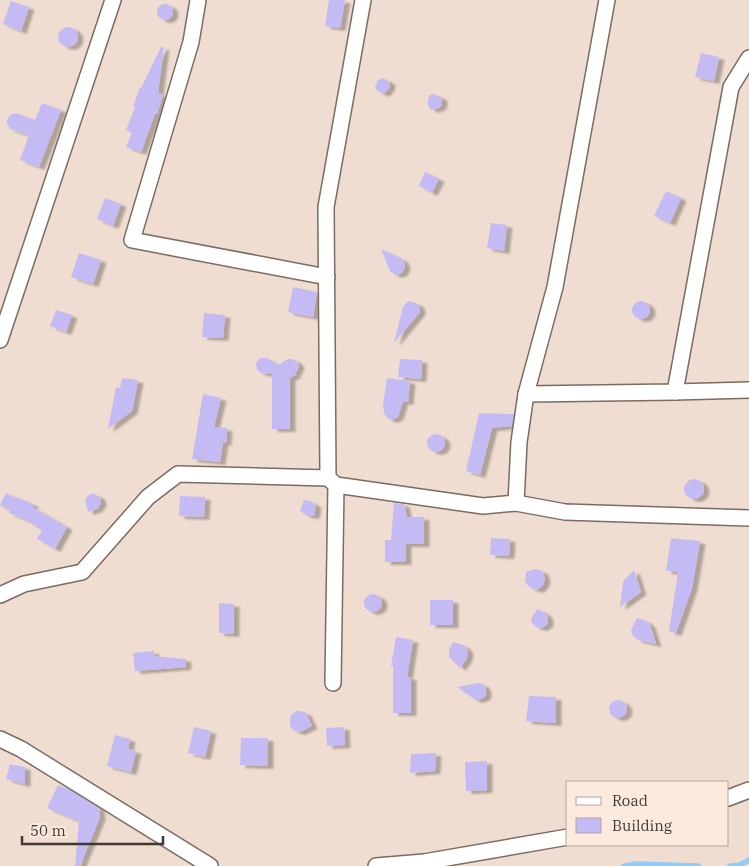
<svg xmlns="http://www.w3.org/2000/svg" width="749" height="866" viewBox="0 0 749 866" font-family="'IBM Plex Serif',serif">
<style>
.lines{fill:none;stroke-linecap:round;stroke-linejoin:round}
.stream{stroke:#94cbf3;stroke-width:5.5}
.building{fill:#c5bbf4;filter:url(#shadow)}
.minor-casing{stroke:#7b6b60;stroke-width:18}
.minor{stroke:#fff;stroke-width:15}
</style>
<defs>
<filter id="shadow"><feDropShadow dx="5.5" dy="3" stdDeviation="1" flood-color="#0004"/></filter>
</defs>
<rect width="100%" height="100%" fill="#f0ddd1"/>
<g class="lines">
<g class="stream">
<path d="M624 866 637 864 698 866"/>
<path d="M730 866 740 865 749 860"/>
</g>
</g>
<g class="building">
<path d="M329 0H345L340 28 325 26Z"/>
<path d="M11 1 29 7 21 31 3 24Z"/>
<circle cx="165" cy="12" r="8"/>
<circle cx="68" cy="37" r="10"/>
<path d="M161 47H164L158 93 163 95 157 114H155L141 152 126 147 132 133 126 130 135 107H133L140 87 141 88Z"/>
<path d="M701 53 719 57 714 81 695 77Z"/>
<path d="M383 78 390 82 389 88 384 94 377 91 375 87 378 80Z"/>
<path d="M434 94 442 98V104L439 108 431 110 428 105V99L430 95Z"/>
<path d="M42 103 61 110 39 167 20 160 29 135 10 129 7 123V120L10 115 16 113 35 120Z"/>
<path d="M425 172 439 179 432 193 419 186Z"/>
<path d="M666 191 681 198 670 223 654 216Z"/>
<path d="M105 198 121 204 113 226 97 219Z"/>
<path d="M491 223 507 225 504 251 487 248Z"/>
<path d="M381 249 402 259 404 262 405 267 402 273 396 275 390 271Z"/>
<path d="M79 253 101 260 93 284 71 277Z"/>
<path d="M293 287 317 292 313 317 288 312Z"/>
<path d="M410 301 418 304 420 309V312L394 343 403 307 407 302Z"/>
<circle cx="641" cy="310" r="9"/>
<path d="M56 310 72 315 66 332 50 326Z"/>
<path d="M204 313 225 315 223 338 202 337Z"/>
<path d="M260 358H267L278 365 288 359H293L297 362 299 365 297 371 294 374 297 376H293L290 378V429H272V374L261 373 257 370 256 363Z"/>
<path d="M400 359 422 360 421 379 398 377Z"/>
<path d="M122 378 138 380 132 411 108 429 116 387 120 388Z"/>
<path d="M387 378 410 381 408 402 403 401 398 417 392 420 387 418 384 413 383 405Z"/>
<path d="M203 394 221 398 214 427 227 428 226 443 223 442 220 462 192 459Z"/>
<path d="M479 413 514 414 512 426 492 428 480 475 466 471Z"/>
<circle cx="436" cy="443" r="9"/>
<circle cx="694" cy="489" r="10"/>
<path d="M6 493 16 498V497L33 504 32 507 67 527 55 549 37 539 42 530 24 519 9 513 10 511 0 505Z"/>
<path d="M90 494H95L98 496 100 497 101 503 97 509 88 512 85 500 88 496Z"/>
<path d="M180 496 205 497 204 517 179 516Z"/>
<path d="M304 500 310 501 316 505 314 516 306 515 300 511Z"/>
<path d="M394 503 404 504 407 517H424V544H406V562H385V540H391Z"/>
<path d="M491 538 510 539 509 556 490 555Z"/>
<path d="M671 538 700 541 692 588 676 633 669 631 678 572 666 571Z"/>
<path d="M534 569 540 570 543 572 545 579 543 585 538 590 531 588 528 586 525 581 526 572Z"/>
<path d="M634 570 641 592 620 607 623 583 624 580Z"/>
<circle cx="373" cy="603" r="9"/>
<rect x="430" y="600" width="23" height="25"/>
<path d="M219 603 234 604V634L219 633Z"/>
<path d="M538 609 545 613 548 617V623L544 627 542 628 536 627 532 623 531 620 533 615Z"/>
<path d="M637 618 646 621 650 625 656 644 638 640 633 636 631 630Z"/>
<path d="M396 637 413 640 407 677H411V713H393V666H391Z"/>
<path d="M453 642 463 645 467 649 468 652 467 658 460 668 449 657V650Z"/>
<path d="M154 651V656L186 659V667L135 671 133 653Z"/>
<path d="M478 683 483 684 486 689V695L483 698 480 699 476 700 457 687Z"/>
<path d="M529 696 556 697V723L526 721Z"/>
<circle cx="618" cy="709" r="9"/>
<path d="M297 711H300L306 713 312 726 300 732 293 730 290 726V718L291 715Z"/>
<path d="M194 727 211 731 205 757 188 753Z"/>
<path d="M344 727 345 745 327 746 326 728Z"/>
<path d="M115 735 130 739 128 749 136 751 131 772 107 766Z"/>
<path d="M241 738H268V766L240 765Z"/>
<path d="M436 753 435 771 410 773 411 754Z"/>
<path d="M487 761V790L466 791 465 762Z"/>
<path d="M10 764 25 767V784L6 779Z"/>
<path d="M58 785 70 790 99 808 100 817 80 866H75L79 821 47 808Z"/>
</g>
<g class="lines">
<defs>
<g id="minor">
<path d="M198 0 191 42 132 240 327 277"/>
<path d="M0 340 113 0"/>
<path d="M675 392 749 390"/>
<path d="M526 394 675 392 731 87 749 58"/>
<path d="M328 478 326 207 363 0"/>
<path d="M516 503 519 442 526 394 555 287 607 0"/>
<path d="M0 595 24 584 82 572 148 497 178 474 328 478 336 485 483 506 516 503 565 512 749 518"/>
<path d="M333 683 336 485"/>
<path d="M0 739 21 749 210 866"/>
<path d="M728 798 749 790"/>
<path d="M376 866 424 862 568 837"/>
</g>
</defs>
<use href="#minor" class="minor-casing"/>
<use href="#minor" class="minor"/>
</g>
<rect x="566" y="781" width="162" height="65" fill="#fdeade" stroke="#b1a39a"/>
<rect x="576" y="797" width="25" height="8" fill="#ffffff" stroke="#b1a39a"/>
<text x="612" y="806" font-size="15" fill="#403833">Road</text>
<rect x="576" y="818" width="25" height="15" fill="#c5bbf4" stroke="#b1a39a"/>
<text x="612" y="831" font-size="15" fill="#403833">Building</text>
<path d="M22 836v8h141v-8" fill="none" stroke="#403833" stroke-width="2.5"/>
<text x="30" y="836" font-size="15" fill="#403833" stroke="#fdeade" stroke-width="4" paint-order="stroke">50 m</text>
</svg>
